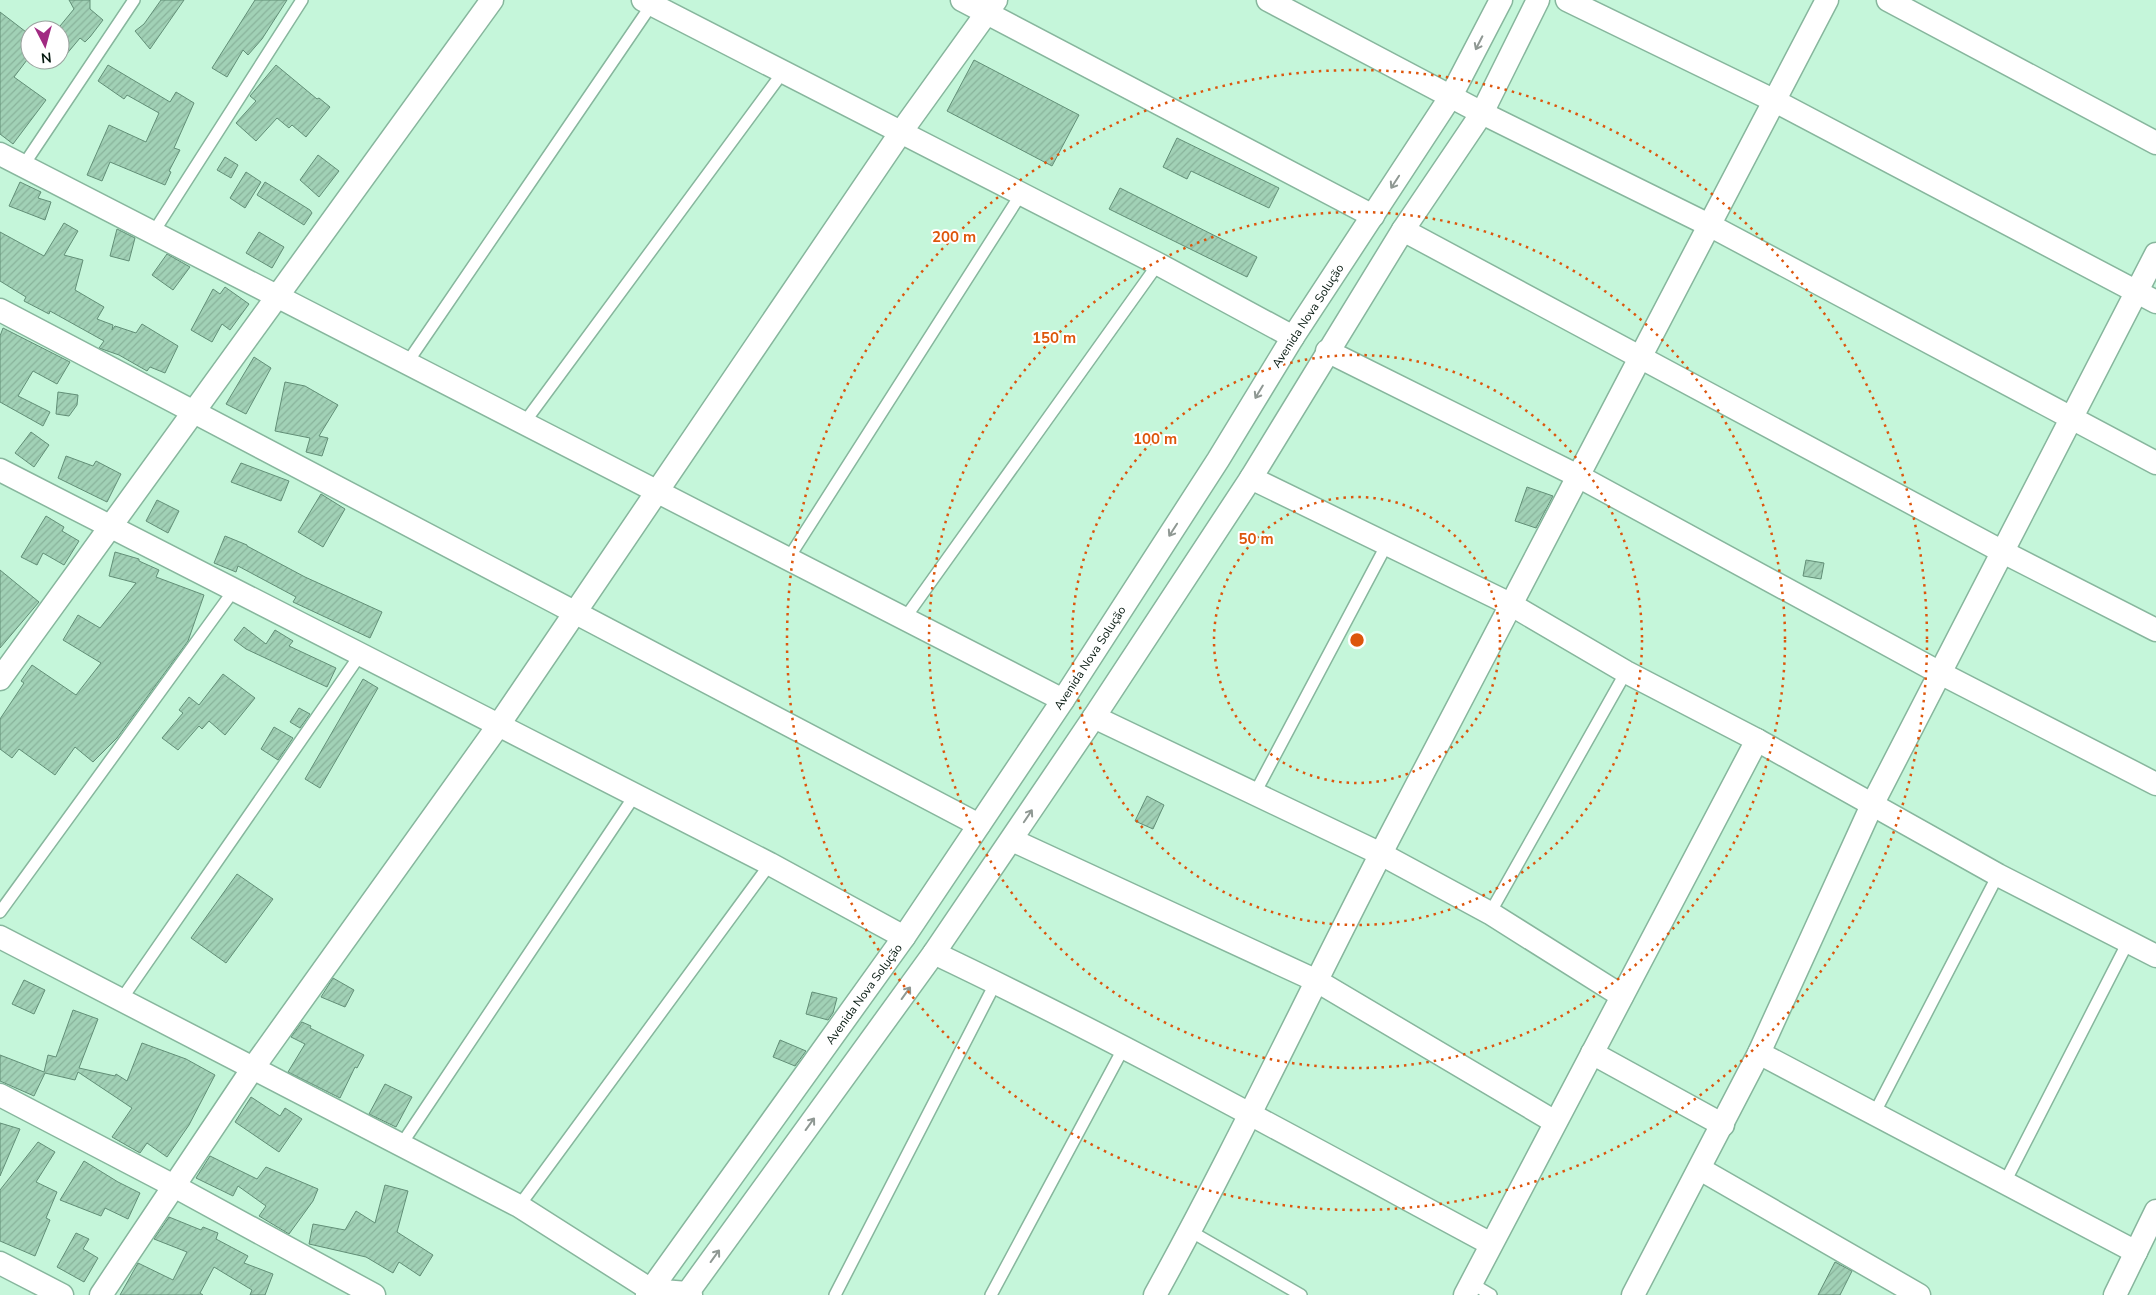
<svg xmlns="http://www.w3.org/2000/svg" width="2156" height="1295" viewBox="0 0 2156 1295" font-family="'Nunito Sans',sans-serif">
<style>
.building{fill:url(#building-hatch);stroke:#628f77}
.lines{fill:none;stroke-linecap:round;stroke-linejoin:round}
.service-casing{stroke:#87b69d;stroke-width:14}
.minor-casing{stroke:#87b69d;stroke-width:25}
.service{stroke:#fff;stroke-width:11}
.minor{stroke:#fff;stroke-width:22}
.oneway{stroke:#8f9893}
.ring{fill:none;stroke:#dd560c;stroke-width:2.5;stroke-dasharray:2.5 5}
.labels{text-anchor:middle;dominant-baseline:central;stroke-width:4;stroke-linejoin:round;paint-order:stroke}
.street-label{font-size:12px;fill:#061910;stroke:#fff}
.centre{fill:#dd560c;stroke:#fff;stroke-width:2.5}
.ring-label{font-size:15px;text-anchor:middle;font-weight:bold;fill:#dd560c;stroke:#fff;stroke-width:4;stroke-linejoin:round;paint-order:stroke}
</style>
<defs>
<pattern id="building-hatch" width="6" height="6" patternUnits="userSpaceOnUse" patternTransform="scale(1.25)"><rect width="6" height="6" fill="#a1d1b6"/><path d="M-1 1l2-2M0 6l6-6M5 7l2-2" fill="none" stroke="#89b39b"/></pattern>
</defs>
<rect width="100%" height="100%" fill="#c5f6da"/>
<g class="building">
<path d="M69 0H90V9L103 20 90 37 85 42 80 38 60 62V26L74 9Z"/>
<path d="M161 0H184L150 49 135 31 144 24Z"/>
<path d="M255 0H287L262 39 248 55 243 50 227 77 212 68Z"/>
<path d="M0 12 30 35V56L14 77 46 100 13 144 0 134Z"/>
<path d="M974 60 1079 115 1052 166 947 111Z"/>
<path d="M108 65 170 102 176 92 194 103 174 148 180 150 169 171 171 172 165 185 110 162 102 181 87 175 109 125 146 142 159 113 127 95 124 99 98 81Z"/>
<path d="M276 65 317 99 319 98 330 107 306 137 292 125 289 128 277 118 256 141 236 123 256 101 250 96Z"/>
<path d="M1177 138 1279 188 1269 208 1191 171 1187 179 1163 167Z"/>
<path d="M318 155 339 171 319 197 300 180Z"/>
<path d="M225 157 238 165 231 178 217 170Z"/>
<path d="M246 172 261 182 245 208 230 198Z"/>
<path d="M20 182 41 192 38 198 51 202 45 220 9 206Z"/>
<path d="M265 182 310 210 312 213 304 225 257 195Z"/>
<path d="M1120 188 1257 257 1247 277 1109 209Z"/>
<path d="M64 223 78 231 64 255 83 260 75 290 104 307 97 319 113 325 112 330 115 326 136 333 142 324 178 346 165 373 150 367 147 371 119 355 99 348 104 341 50 311 49 314 24 301 26 297 0 281V232L44 256Z"/>
<path d="M117 229 135 238 129 261 110 256Z"/>
<path d="M259 232 284 247 272 268 246 253Z"/>
<path d="M167 254 190 267 173 290 152 275Z"/>
<path d="M225 287 249 304 230 330 222 324 212 342 191 330 213 289 220 294Z"/>
<path d="M3 328 70 362 57 384 33 371 18 396 50 412 43 426 0 402V336Z"/>
<path d="M254 357 271 368 246 414 226 404Z"/>
<path d="M285 382 305 386 338 405 319 436 328 438 322 456 306 452 310 438 275 431Z"/>
<path d="M58 392 78 395 77 405 69 416 56 414Z"/>
<path d="M31 432 49 445 34 467 15 453Z"/>
<path d="M66 456 93 466 96 461 121 474 107 502 58 478Z"/>
<path d="M241 463 289 481 281 501 231 482Z"/>
<path d="M1527 487 1553 496 1536 528 1515 521Z"/>
<path d="M321 494 345 509 323 547 298 532Z"/>
<path d="M157 500 179 511 168 533 146 521Z"/>
<path d="M46 516 64 527 62 531 79 541 64 565 43 553 37 565 21 557Z"/>
<path d="M225 536 247 545V546L305 577 382 612 370 638 293 602 296 597 238 566 236 572 214 563Z"/>
<path d="M115 552 139 559V561L159 570 156 577 204 595 188 641 117 738 93 762 75 747 55 775 19 749 12 758 0 749V719L24 683 21 681 32 665 76 695 101 663 63 640 78 615 100 628 136 583 109 576Z"/>
<path d="M1806 560 1824 563 1821 579 1803 576Z"/>
<path d="M0 570 39 602 0 648Z"/>
<path d="M244 627 266 644 275 630 293 641 289 646 336 668 327 687 246 649 234 640Z"/>
<path d="M223 674 255 698 225 735 209 721 202 729 199 726 178 750 162 738 183 713 179 710 189 697 199 705Z"/>
<path d="M363 679 378 688 320 788 305 779Z"/>
<path d="M299 708 310 714 300 728 290 722Z"/>
<path d="M274 727 293 738 278 760 261 749Z"/>
<path d="M1147 796 1164 805 1153 829 1135 821Z"/>
<path d="M237 874 273 899 226 963 191 938Z"/>
<path d="M333 978 354 990 345 1007 321 997Z"/>
<path d="M24 980 45 990 34 1014 12 1004Z"/>
<path d="M812 992 837 998 833 1013 828 1020 806 1014Z"/>
<path d="M73 1010 98 1019 79 1068 115 1076 116 1074 127 1081 142 1043 186 1059 215 1075 189 1125 167 1157 147 1143 140 1153 112 1137 132 1108 78 1072 75 1080 45 1073 34 1096 0 1081V1055L44 1072 48 1055 56 1057Z"/>
<path d="M302 1022 311 1026 310 1028 364 1055 357 1068 355 1067 340 1098 288 1072 305 1044 291 1037Z"/>
<path d="M780 1040 806 1051 795 1066 773 1057Z"/>
<path d="M385 1084 412 1097 396 1127 369 1114Z"/>
<path d="M251 1097 280 1116 285 1108 302 1119 279 1152 235 1122Z"/>
<path d="M0 1123 20 1129 0 1176Z"/>
<path d="M38 1142 55 1152 36 1182 57 1192 46 1218 50 1220 35 1256 0 1241V1190Z"/>
<path d="M210 1156 257 1179 266 1167 318 1189 313 1201 289 1234 259 1216 266 1206 238 1186 233 1196 196 1178Z"/>
<path d="M84 1161 118 1182 140 1193 128 1219 105 1208 101 1216 60 1200Z"/>
<path d="M385 1185 408 1191 397 1232 433 1255 420 1276 399 1262 393 1273 366 1257 309 1244 313 1224 345 1230 356 1211 375 1223Z"/>
<path d="M169 1217 201 1230 203 1227 218 1233 216 1239 248 1256 244 1263 273 1274 265 1295H250L252 1290 214 1267 200 1293 203 1295H120L138 1263 173 1280 187 1252 154 1239Z"/>
<path d="M76 1233 89 1239 83 1249 98 1258 84 1282 57 1267Z"/>
<path d="M1835 1262 1852 1271 1840 1295H1818Z"/>
</g>
<g class="lines">
<defs>
<g id="service">
<path d="M23 166 134 0"/>
<path d="M153 233 302 0"/>
<path d="M407 363 652 4"/>
<path d="M524 423 783 72"/>
<path d="M788 559 1021 194"/>
<path d="M905 618 1158 264"/>
<path d="M1255 793 1387 544"/>
<path d="M0 912 234 590"/>
<path d="M1490 913 1626 672"/>
<path d="M121 1000 360 655"/>
<path d="M1874 1114 1998 875"/>
<path d="M401 1145 635 795"/>
<path d="M2005 1182 2128 942"/>
<path d="M519 1206 770 864"/>
<path d="M1190 1231 1301 1295"/>
<path d="M1471 1283 1491 1295"/>
<path d="M835 1295 996 982"/>
<path d="M991 1295 1123 1049"/>
</g>
<g id="minor">
<path d="M643 0 1158 264 1293 337"/>
<path d="M962 0 1373 216"/>
<path d="M1268 0 1482 113 1711 226 2156 463"/>
<path d="M1567 0 1775 101 2156 302"/>
<path d="M1888 0 2156 143"/>
<path d="M0 154 1063 700"/>
<path d="M1403 230 2003 552 2156 630"/>
<path d="M0 310 979 825"/>
<path d="M1327 351 1578 476 1940 673 2156 784"/>
<path d="M0 470 770 864 904 937"/>
<path d="M1251 478 1510 604 1626 672 1757 740 1998 875 2156 956"/>
<path d="M0 679 492 0"/>
<path d="M1094 717 1381 854 1490 913 1622 996"/>
<path d="M1012 840 1317 981 1555 1122"/>
<path d="M0 937 519 1206 651 1290 687 1293 691 1295"/>
<path d="M934 953C1123 1043 1307 1145 1491 1244"/>
<path d="M1592 1053 1723 1125"/>
<path d="M1759 1053 2136 1252"/>
<path d="M0 1095 174 1186 374 1295"/>
<path d="M1700 1169 1919 1295"/>
<path d="M0 1263 62 1295"/>
<path d="M101 1295 253 1068 498 726 901 132 996 0"/>
<path d="M647 1295 904 937 1063 700 1218 460 1293 337 1451 96 1501 0"/>
<path d="M686 1295 934 953 1094 717 1251 478 1403 230 1482 113 1538 0"/>
<path d="M1155 1295C1238 1145 1310 990 1389 838 1534 558 1682 280 1827 0"/>
<path d="M1465 1295 1757 740"/>
<path d="M1633 1295 1759 1053 1872 805 2156 254"/>
<path d="M2115 1295 2156 1211"/>
</g>
</defs>
<use href="#service" class="service-casing"/>
<use href="#minor" class="minor-casing"/>
<use href="#service" class="service"/>
<use href="#minor" class="minor"/>
</g>
<defs><path id="oneway-shaft" d="M-6 0H5M1.5-3L5.5 0L1.5 3" fill="none" stroke-width="1.6" stroke-linecap="round" stroke-linejoin="round" transform="scale(1.25)"/></defs>
<g class="oneway">
<use href="#oneway-shaft" transform="translate(1479 43) rotate(117)"/>
<use href="#oneway-shaft" transform="translate(1395 182) rotate(123)"/>
<use href="#oneway-shaft" transform="translate(1259 392) rotate(121)"/>
<use href="#oneway-shaft" transform="translate(1173 530) rotate(123)"/>
<use href="#oneway-shaft" transform="translate(1028 816) rotate(-56)"/>
<use href="#oneway-shaft" transform="translate(906 993) rotate(-54)"/>
<use href="#oneway-shaft" transform="translate(810 1124) rotate(-54)"/>
<use href="#oneway-shaft" transform="translate(715 1256) rotate(-54)"/>
</g>
<g class="ring">
<circle cx="1357" cy="640" r="143"/>
<circle cx="1357" cy="640" r="285"/>
<circle cx="1357" cy="640" r="428"/>
<circle cx="1357" cy="640" r="570"/>
</g>
<g class="labels">
<g class="street-label">
<text transform="translate(1308 316) rotate(-57)">Avenida Nova Solução</text>
<text transform="translate(1090 658) rotate(-57)">Avenida Nova Solução</text>
<text transform="translate(864 994) rotate(-54)">Avenida Nova Solução</text>
</g>
</g>
<circle cx="1357" cy="640" r="8" class="centre"/>
<g class="ring-label">
<text x="954" y="242">200 m</text>
<text x="1054" y="343">150 m</text>
<text x="1155" y="444">100 m</text>
<text x="1256" y="544">50 m</text>
</g>
<g transform="translate(45 45) rotate(174)"><circle r="24" fill="#ffffff" stroke="#9ba39f"/>
<path d="M0-4L9 19L0 12L-9 19Z" fill="#a12a82"/>
<text y="-8" font-size="14" font-weight="bold" text-anchor="middle" fill="#061910">N</text>
</g>
</svg>
